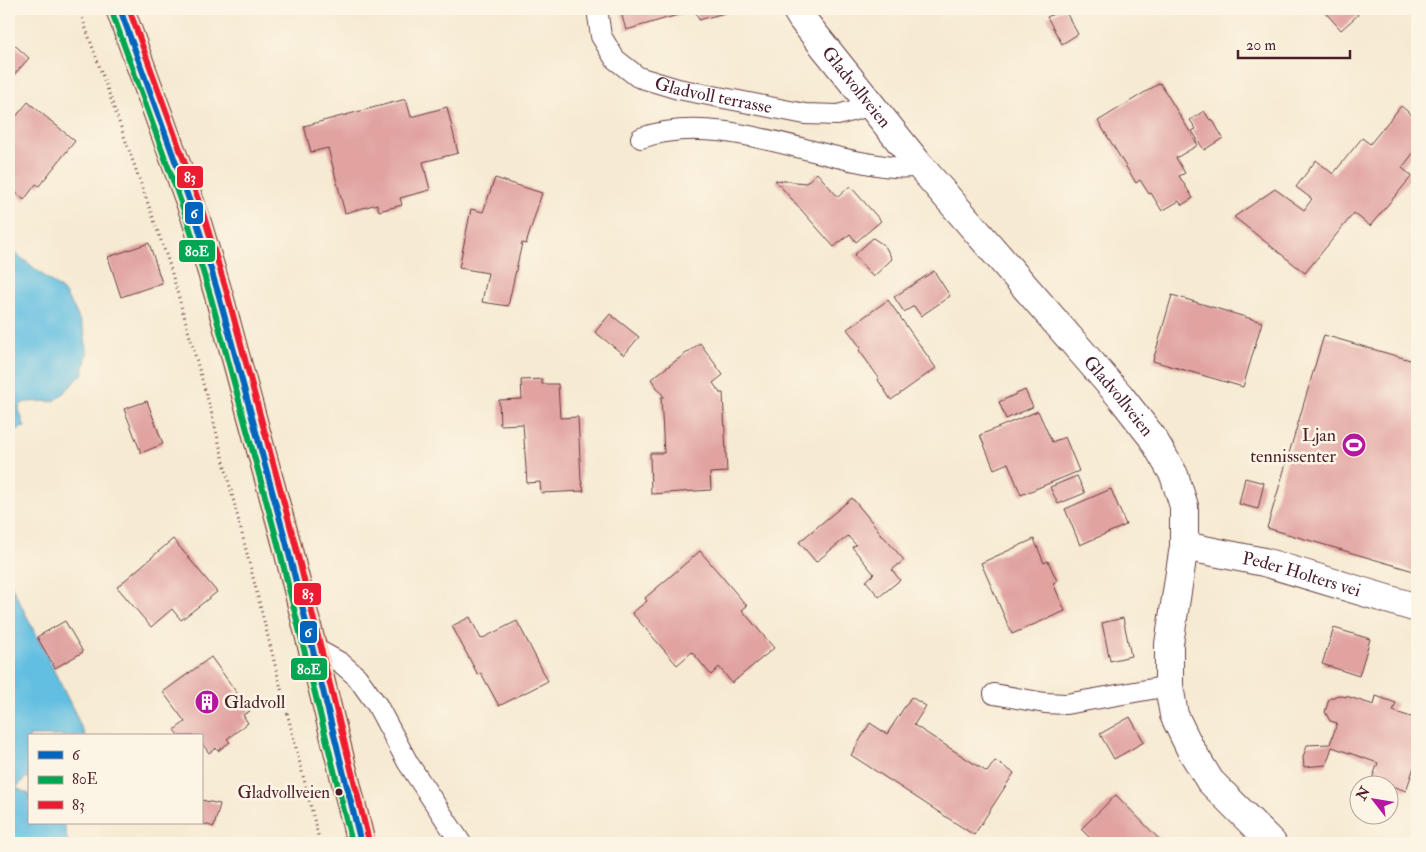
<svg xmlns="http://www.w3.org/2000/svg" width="1426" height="852" viewBox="0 0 1426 852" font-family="'IM FELL Double Pica',serif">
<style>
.water{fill:#63bfe1;stroke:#566f86}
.building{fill:#e1a3a0}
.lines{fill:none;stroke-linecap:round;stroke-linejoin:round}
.lane-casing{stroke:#643d44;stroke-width:22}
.street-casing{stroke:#643d44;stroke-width:30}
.highway-casing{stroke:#643d44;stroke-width:30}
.path{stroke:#643d44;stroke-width:3;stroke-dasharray:1 4;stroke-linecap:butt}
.lane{stroke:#fff;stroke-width:20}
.street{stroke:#fff;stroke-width:28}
.highway{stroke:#fabc8b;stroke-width:28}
.bus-1-casing{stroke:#fcf5e5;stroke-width:10}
.bus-2-casing{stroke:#fcf5e5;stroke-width:10}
.bus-3-casing{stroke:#fcf5e5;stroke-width:10}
.bus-1{stroke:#0065bd;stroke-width:6}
.bus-2{stroke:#00a651;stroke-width:6}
.bus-3{stroke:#ed1b2f;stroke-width:6}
.bus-dot{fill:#4a1f2b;stroke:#fcf5e5;stroke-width:2}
.labels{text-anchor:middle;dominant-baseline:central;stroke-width:5;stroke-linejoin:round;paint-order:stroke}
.bus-label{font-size:17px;fill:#4a1f2b;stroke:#fcf5e5;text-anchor:end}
.street-label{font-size:18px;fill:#4a1f2b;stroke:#fcf5e5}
.poi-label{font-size:18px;fill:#4a1f2b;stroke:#fcf5e5;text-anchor:end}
.line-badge{stroke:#fcf5e5;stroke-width:2}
.badge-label{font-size:14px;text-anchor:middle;font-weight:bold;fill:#fff}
</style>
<rect width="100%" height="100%" fill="#fcf5e5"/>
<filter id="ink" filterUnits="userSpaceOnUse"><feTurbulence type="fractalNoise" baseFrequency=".02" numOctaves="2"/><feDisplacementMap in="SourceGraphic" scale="10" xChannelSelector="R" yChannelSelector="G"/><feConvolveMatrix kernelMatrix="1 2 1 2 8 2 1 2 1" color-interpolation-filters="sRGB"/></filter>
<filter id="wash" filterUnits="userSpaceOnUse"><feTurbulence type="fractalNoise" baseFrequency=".0096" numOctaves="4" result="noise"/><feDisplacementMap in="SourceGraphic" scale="20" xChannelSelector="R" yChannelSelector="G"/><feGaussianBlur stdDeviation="1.12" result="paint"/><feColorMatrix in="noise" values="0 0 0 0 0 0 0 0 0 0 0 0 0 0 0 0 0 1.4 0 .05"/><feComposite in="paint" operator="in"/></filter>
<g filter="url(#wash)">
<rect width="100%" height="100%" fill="#f6ead2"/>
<g class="water">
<path d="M9 248 63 291 74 308 84 331 87 352 83 373 61 396 54 401 25 402 20 405 19 410 25 427 9 432Z"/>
<path d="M9 581 75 713 85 736H29V779L26 777 16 788 29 794V823H64L67 839 70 843H9Z"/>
</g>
<g id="blocks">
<g class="building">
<path d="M620 9H727L728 12 699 20 695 10 626 30Z"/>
<path d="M1064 9 1078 34 1062 44 1047 17Z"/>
<path d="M1325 9H1353L1358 15 1341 30 1323 10Z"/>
<path d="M9 40 29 58 13 76 9 72Z"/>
<path d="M1160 83 1198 145 1176 158 1185 173 1179 176 1193 198 1182 205 1179 201 1162 211 1151 193 1149 194 1140 180 1136 183 1098 121Z"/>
<path d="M406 99 411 117 447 107 458 153 423 162 430 190 400 198 402 205 379 211 377 204 345 213 328 148 311 152 304 126Z"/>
<path d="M28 102 75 141 39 186 36 184 24 200 9 186V125Z"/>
<path d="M1401 106 1417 119V148L1402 168 1412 176 1370 226 1354 213 1305 273 1234 217 1275 189 1304 210 1312 199 1296 187 1316 160 1333 174 1362 138 1370 144Z"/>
<path d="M1204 111 1210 120 1212 119 1223 138 1204 150 1192 131 1196 129 1190 120Z"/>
<path d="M817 173 838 197 850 186 881 221 856 242 850 234 834 247 775 180 806 183Z"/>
<path d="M495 178 542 193 526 244 522 243 508 306 482 302 488 273 459 268 471 209 483 212Z"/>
<path d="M873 238 885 246 892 259 873 277 854 255Z"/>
<path d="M149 243 162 283 121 297 108 257Z"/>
<path d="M934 271 950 296 921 316 914 306 904 312 894 297Z"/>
<path d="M1172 295 1262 322 1243 387 1153 361Z"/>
<path d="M888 300 936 368 891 400 878 380 879 378 859 350 861 348 847 329Z"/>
<path d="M610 314 639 337 624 355 595 332Z"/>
<path d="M1324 335 1417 362V572L1267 528Z"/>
<path d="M700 343 723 375 713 383 720 393H723L727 472 710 473 711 490 651 494 650 453H664L661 397H664L651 379Z"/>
<path d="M542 379V384H558L560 418 578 417 581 480 584 491 541 493 540 482 527 483 523 424 500 425 499 400 522 399 521 380Z"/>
<path d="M1025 390 1033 407 1006 419 999 402Z"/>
<path d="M147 401 163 444 141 453 124 409Z"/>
<path d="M1038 411 1052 442 1065 437 1079 471 1021 495 1008 463 994 469 980 435Z"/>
<path d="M1077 476 1085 493 1058 504 1050 487Z"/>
<path d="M1245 478 1264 483 1258 509 1239 504Z"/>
<path d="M1111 489 1126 525 1080 545 1065 509Z"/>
<path d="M852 498 877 528 882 537 883 536 904 560 892 570 900 580 879 597 866 581 874 574 852 547 856 545 848 536 816 562 799 542Z"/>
<path d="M173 539 217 592 181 620 172 609 151 627 117 587Z"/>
<path d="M1034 539 1044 563 1048 561 1057 581 1053 583 1065 611 1012 634 981 563Z"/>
<path d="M700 551 747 606 742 610 774 648 732 683 719 667 711 675 692 652 677 665 632 613 647 601 645 598Z"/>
<path d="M470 617 481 639 517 621 548 681 499 706 481 673 478 675 452 626Z"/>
<path d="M1123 618 1131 656 1110 661 1102 623Z"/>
<path d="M65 621 83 652 55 668 37 637Z"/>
<path d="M1334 628 1370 639 1359 676 1322 664Z"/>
<path d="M211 657 250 711 243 715 248 723 227 739 230 742 218 751 216 748 209 753 201 742V736H179L174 730 185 722 163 692Z"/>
<path d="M1338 695 1346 697V696L1374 705 1376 696 1396 703 1393 711 1417 719V758L1406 791 1372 779 1378 763 1332 747 1326 765 1304 767 1303 757 1307 745 1330 744 1337 723 1330 721 1325 712 1329 699Z"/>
<path d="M911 697 926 706 914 725 987 772 995 761 1014 773 974 835 851 755 870 723 887 734Z"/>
<path d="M1130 717 1144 742 1114 759 1100 734Z"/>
<path d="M1116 795 1163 843H1095L1081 829Z"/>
<path d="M201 800 220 804 214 827 201 823Z"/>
</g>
</g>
</g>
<g filter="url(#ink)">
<use href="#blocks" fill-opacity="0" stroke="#643d44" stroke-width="1"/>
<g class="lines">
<defs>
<g id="lane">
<path id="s1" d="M597 9 601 36 615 59 638 77 678 89 805 114 838 115 872 105"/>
<path d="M641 138C708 114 789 148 855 161 877 165 898 170 920 166"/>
<path d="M312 647 341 663 357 677 377 705 408 763 461 843"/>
<path d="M994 694 1045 703 1066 704 1169 686"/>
</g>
<g id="street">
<path id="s2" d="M796 9 802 19 920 166 1120 396 1152 437 1174 475 1184 506V546L1169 644V686L1174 715 1190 748 1210 781 1272 843"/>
<path id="s3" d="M1184 546 1264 562 1417 608"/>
</g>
<path id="highway" d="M120 9 195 216 219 296 286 542 361 843"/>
</defs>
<use href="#lane" class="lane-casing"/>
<use href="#street" class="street-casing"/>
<use href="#highway" class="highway-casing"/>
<path class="path" d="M79 9 169 263 212 415 320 843"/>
<use href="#lane" class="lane"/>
<use href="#street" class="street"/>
<use href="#highway" class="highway"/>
<defs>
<path id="bus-1" d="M120 9 195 216 219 296 286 542 361 843"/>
<path id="bus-2" d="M112 12 187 219 211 298 278 544 352 843"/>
<path id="bus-3" d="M129 9 203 213 227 293 294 540 369 841"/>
</defs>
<use href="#bus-1" class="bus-1-casing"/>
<use href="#bus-2" class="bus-2-casing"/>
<use href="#bus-3" class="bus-3-casing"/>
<use href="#bus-1" class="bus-1"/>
<use href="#bus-2" class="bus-2"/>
<use href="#bus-3" class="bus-3"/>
</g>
</g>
<defs>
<symbol id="stadium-disc" viewBox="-11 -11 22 22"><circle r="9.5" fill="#b5179e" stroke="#fcf5e5"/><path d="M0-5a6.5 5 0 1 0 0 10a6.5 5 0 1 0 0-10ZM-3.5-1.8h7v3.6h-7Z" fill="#fff"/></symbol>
<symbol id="building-disc" viewBox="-11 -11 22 22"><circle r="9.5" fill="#b5179e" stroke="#fcf5e5"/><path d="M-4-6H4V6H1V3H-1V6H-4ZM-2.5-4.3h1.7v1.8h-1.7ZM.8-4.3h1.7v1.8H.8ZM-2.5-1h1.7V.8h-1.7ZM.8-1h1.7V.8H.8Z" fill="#fff"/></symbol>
</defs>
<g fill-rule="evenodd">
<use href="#stadium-disc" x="1340" y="431" width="28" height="28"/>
<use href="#building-disc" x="193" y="688" width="28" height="28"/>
</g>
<circle class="bus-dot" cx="339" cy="792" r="4.5"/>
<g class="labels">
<g class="bus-label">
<text x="330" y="792">Gladvollveien</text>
</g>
<g class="street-label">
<text stroke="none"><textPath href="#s2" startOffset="99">Gladvollveien</textPath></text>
<text stroke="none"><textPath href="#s1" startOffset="161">Gladvoll terrasse</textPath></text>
<text stroke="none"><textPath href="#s2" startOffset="504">Gladvollveien</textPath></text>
<text stroke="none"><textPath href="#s3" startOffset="121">Peder Holters vei</textPath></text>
</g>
<g class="poi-label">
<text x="1336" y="435">Ljan<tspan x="1336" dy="21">tennissenter</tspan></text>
<text x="224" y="702" text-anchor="start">Gladvoll</text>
</g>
</g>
<g class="line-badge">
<rect x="176" y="165" width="28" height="24" rx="5" fill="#ed1b2f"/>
<rect x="184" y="201" width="20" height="24" rx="5" fill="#0065bd"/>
<rect x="178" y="239" width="38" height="24" rx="5" fill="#00a651"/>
<rect x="293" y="582" width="29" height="24" rx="5" fill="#ed1b2f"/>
<rect x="299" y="620" width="19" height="24" rx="5" fill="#0065bd"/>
<rect x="290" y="657" width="38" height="24" rx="5" fill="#00a651"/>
</g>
<g class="badge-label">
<text x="190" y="182">83</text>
<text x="194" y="218">6</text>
<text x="197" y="256">80E</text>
<text x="308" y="599">83</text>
<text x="308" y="637">6</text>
<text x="309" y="674">80E</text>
</g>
<rect width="1426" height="852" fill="none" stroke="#fcf5e5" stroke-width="30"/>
<rect x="28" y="734" width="175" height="90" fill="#fcf5e5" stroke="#b59f9b"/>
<rect x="38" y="751" width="25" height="8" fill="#0065bd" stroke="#b59f9b"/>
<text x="72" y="760" font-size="15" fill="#4a1f2b">6</text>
<rect x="38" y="776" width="25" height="8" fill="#00a651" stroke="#b59f9b"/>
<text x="72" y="784" font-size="15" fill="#4a1f2b">80E</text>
<rect x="38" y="801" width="25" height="8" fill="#ed1b2f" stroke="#b59f9b"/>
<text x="72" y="810" font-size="15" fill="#4a1f2b">83</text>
<g transform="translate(1374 800) rotate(301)"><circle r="24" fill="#fcf5e5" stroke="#b59f9b"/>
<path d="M0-4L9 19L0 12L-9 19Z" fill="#b5179e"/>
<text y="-8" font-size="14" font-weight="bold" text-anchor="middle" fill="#4a1f2b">N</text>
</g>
<path d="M1238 50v8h112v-8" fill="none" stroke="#4a1f2b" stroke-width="2.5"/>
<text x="1246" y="50" font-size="15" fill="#4a1f2b" stroke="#fcf5e5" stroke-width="4" paint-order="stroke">20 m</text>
</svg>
